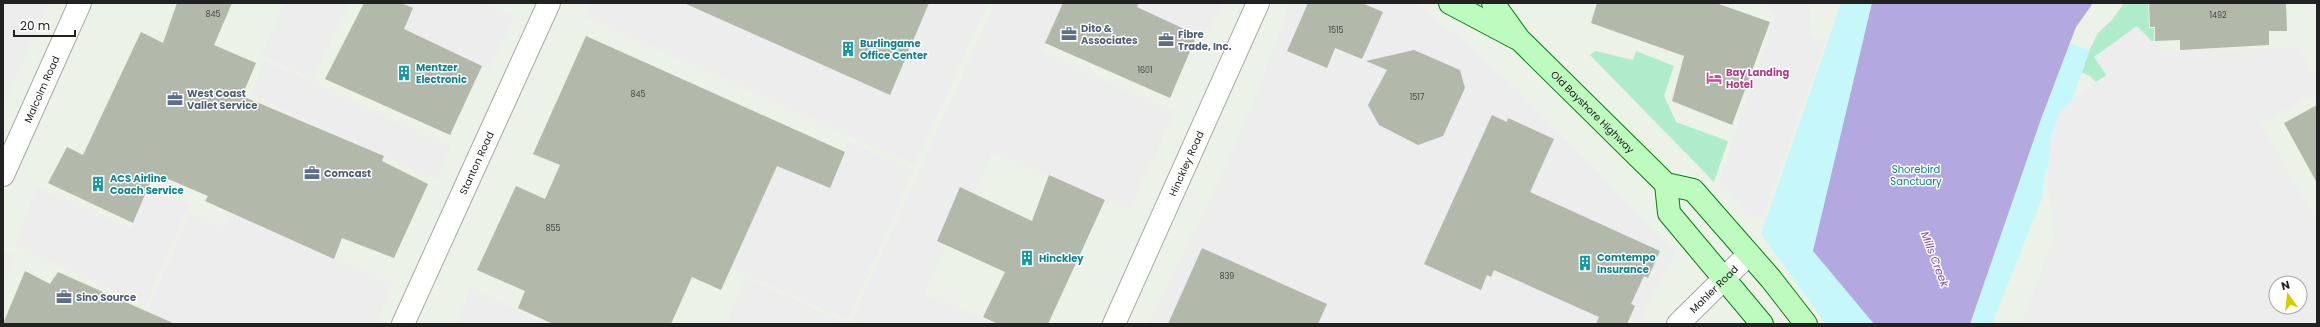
<svg xmlns="http://www.w3.org/2000/svg" width="2320" height="327" viewBox="0 0 2320 327" font-family="Poppins,sans-serif">
<style>
.grass{fill:#aeeccc}
.park{fill:#c6f8fb}
.parking{fill:#ededed;fill-rule:evenodd}
.water{fill:#b3a8e0}
.building{fill:#b2b8aa}
.lines{fill:none;stroke-linecap:round;stroke-linejoin:round}
.minor-casing{stroke:#a8a8a8;stroke-width:24}
.secondary-casing{stroke:#037e0d;stroke-width:24}
.minor{stroke:#fff;stroke-width:22}
.secondary{stroke:#bdfbbe;stroke-width:22}
.labels{text-anchor:middle;dominant-baseline:central;stroke-width:3;stroke-linejoin:round;paint-order:stroke}
.number-label{font-size:8px;fill:#454743}
.service-label{font-size:10px;font-weight:bold;fill:#4e5e75;stroke:#fff;text-anchor:start}
.culture-label{font-size:10px;font-weight:bold;fill:#0d838f;stroke:#fff;text-anchor:start}
.hotel-label{font-size:10px;font-weight:bold;fill:#b23c85;stroke:#fff;text-anchor:start}
.street-label{font-size:10px;fill:#212121;stroke:#fff}
.park-label{font-size:10px;fill:#0a7e85;stroke:#fff}
.water-label{font-size:11px;font-style:italic;fill:#7c4ab4;stroke:#fff}
</style>
<rect width="100%" height="100%" fill="#ecf2e8"/>
<g class="grass">
<path d="M2124 3H2148L2149 28H2154V41H2150L2137 27 2107 75 2096 82 2090 76 2079 71 2098 33 2112 20Z"/>
<path d="M1596 51 1633 60 1636 51 1674 66 1664 96 1676 122 1728 141 1714 182 1590 55Z"/>
</g>
<path class="park" d="M1841 3H1936L2090 50 2043 180V196L1992 324H1826L1761 234Z"/>
<g class="parking">
<path d="M3 3H49L3 105Z"/>
<path d="M285 3H349L313 79 261 56Z"/>
<path d="M401 3H480L514 17 489 69 404 29 413 8Z"/>
<path d="M591 3H684L890 95 929 3H988L915 165 585 16Z"/>
<path d="M995 3H1063L1041 52 1175 112 1130 208 1105 200 992 152 974 194 937 241 947 245 924 294 998 324H862L852 319Z"/>
<path d="M1139 3H1223L1206 39 1137 7Z"/>
<path d="M1290 3H1415L1464 41 1517 89 1676 251 1639 324H1148L1220 178 1258 90Z"/>
<path d="M1764 3H1809L1811 36 1826 41 1762 219 1743 212 1731 192 1718 185 1775 14Z"/>
<path d="M2137 26 2161 51 2298 48 2317 80V92L2261 124 2317 222V324H2022L2054 236 2047 179 2051 136 2061 110 2096 82 2107 76 2094 57ZM2276 283H2300V307H2276Z"/>
<path d="M264 60 451 147 437 179 251 96Z"/>
<path d="M848 141 914 171 848 320 730 268 777 166 829 188Z"/>
<path d="M149 185 190 204 146 305 14 245 37 187 131 228Z"/>
<path d="M230 212 393 285 375 324H175L147 311 189 213 223 228Z"/>
<path d="M3 251 16 256 3 285Z"/>
<path d="M746 277 847 324H726Z"/>
<path d="M471 289 548 324H455Z"/>
</g>
<path class="water" d="M1872 3H2093L2076 27 2041 119 1970 324H1874L1813 251Z"/>
<g class="building">
<path d="M177 3H232L214 45 256 63 242 96 384 156 382 161 428 184 394 258 342 238 334 259 205 201 208 196 154 173 133 223 48 183 67 147 83 155 141 32 163 43Z"/>
<path d="M364 3H401L413 8 404 29 482 66 450 135 325 79Z"/>
<path d="M684 3H929L890 95Z"/>
<path d="M1063 3H1139L1137 7 1197 35 1170 98 1045 43Z"/>
<path d="M1308 3H1362L1383 12 1362 59 1335 48 1327 68 1287 51Z"/>
<path d="M1597 3H1716L1770 22 1732 125 1672 101 1684 56 1591 23Z"/>
<path d="M2149 3H2286L2287 31H2269V45L2180 50V40L2155 41V27H2150Z"/>
<path d="M586 36 845 152 830 188 777 166 721 290 692 277 671 324H553L518 308 525 291 477 270 516 186 545 199 560 165 533 154Z"/>
<path d="M1414 50 1460 70 1465 88 1443 136 1418 145 1379 125 1368 105 1387 70 1366 61Z"/>
<path d="M2317 105V183L2284 123Z"/>
<path d="M1492 115 1507 122 1508 118 1554 139 1530 192 1660 251 1648 278 1644 276 1631 304 1635 306 1627 324H1596L1599 317 1494 270 1491 277 1487 275 1481 290 1424 264Z"/>
<path d="M1049 175 1105 200 1048 324H998L983 317 1005 272 937 241 960 187 1032 221Z"/>
<path d="M1202 248 1327 304 1318 324H1168Z"/>
<path d="M25 271 50 284 58 272 175 324H3Z"/>
</g>
<g class="lines">
<defs>
<g id="minor">
<path id="s1" d="M3 175 80 3"/>
<path id="s2" d="M403 324 549 3"/>
<path id="s3" d="M1114 324 1258 3"/>
<path id="s4" d="M1678 324 1749 254"/>
</g>
<g id="secondary">
<path d="M1450 3 1516 38"/>
<path id="s5" d="M1493 3 1519 39 1666 184 1693 190 1771 279 1806 324"/>
<path d="M1666 184 1669 213 1762 324"/>
</g>
</defs>
<use href="#minor" class="minor-casing"/>
<use href="#secondary" class="secondary-casing"/>
<use href="#minor" class="minor"/>
<use href="#secondary" class="secondary"/>
</g>
<defs>
<symbol id="office-bare" viewBox="-9 -9 18 18"><path d="M-6-3h4V-5.5h4V-3h4V5H-6ZM-1-4.5V-3h2v-1.5ZM-6 0V1H6V0Z" fill="#5c6f8a" stroke="#fff" stroke-width="2.5" paint-order="stroke"/></symbol>
<symbol id="building-bare" viewBox="-9 -9 18 18"><path d="M-4-6H4V6H1V3H-1V6H-4ZM-2.5-4.3h1.7v1.8h-1.7ZM.8-4.3h1.7v1.8H.8ZM-2.5-1h1.7V.8h-1.7ZM.8-1h1.7V.8H.8Z" fill="#0f9aa8" stroke="#fff" stroke-width="2.5" paint-order="stroke"/></symbol>
<symbol id="hotel-bare" viewBox="-9 -9 18 18"><path d="M-6-4.5h1.5V1H6V5H4.5V3h-9V5H-6ZM-4 0a1.8 1.8 0 1 1 3.6 0ZM.5 0V-2.5h3Q6-2.5 6 0Z" fill="#d1479c" stroke="#fff" stroke-width="2.5" paint-order="stroke"/></symbol>
</defs>
<g fill-rule="evenodd">
<use href="#office-bare" x="1058" y="23" width="22" height="22"/>
<use href="#office-bare" x="1155" y="29" width="22" height="22"/>
<use href="#building-bare" x="837" y="38" width="22" height="22"/>
<use href="#building-bare" x="393" y="62" width="22" height="22"/>
<use href="#hotel-bare" x="1703" y="67" width="22" height="22"/>
<use href="#office-bare" x="164" y="88" width="22" height="22"/>
<use href="#office-bare" x="301" y="162" width="22" height="22"/>
<use href="#building-bare" x="87" y="173" width="22" height="22"/>
<use href="#building-bare" x="1016" y="247" width="22" height="22"/>
<use href="#building-bare" x="1574" y="252" width="22" height="22"/>
<use href="#office-bare" x="53" y="286" width="22" height="22"/>
</g>
<g class="labels">
<g class="number-label">
<text x="213" y="14">845</text>
<text x="2218" y="15">1492</text>
<text x="1336" y="30">1515</text>
<text x="1145" y="70">1601</text>
<text x="638" y="94">845</text>
<text x="1417" y="97">1517</text>
<text x="553" y="228">855</text>
<text x="1227" y="276">839</text>
</g>
<g class="service-label">
<text x="1081" y="28">Dito &amp;<tspan x="1081" dy="12">Associates</tspan></text>
<text x="1178" y="34">Fibre<tspan x="1178" dy="12">Trade, Inc.</tspan></text>
<text x="187" y="93">West Coast<tspan x="187" dy="12">Vallet Service</tspan></text>
<text x="324" y="173">Comcast</text>
<text x="76" y="297">Sino Source</text>
</g>
<g class="culture-label">
<text x="860" y="43">Burlingame<tspan x="860" dy="12">Office Center</tspan></text>
<text x="416" y="67">Mentzer<tspan x="416" dy="12">Electronic</tspan></text>
<text x="110" y="178">ACS Airline<tspan x="110" dy="12">Coach Service</tspan></text>
<text x="1597" y="257">Comtempo<tspan x="1597" dy="12">Insurance</tspan></text>
<text x="1039" y="258">Hinckley</text>
</g>
<g class="hotel-label">
<text x="1726" y="72">Bay Landing<tspan x="1726" dy="12">Hotel</tspan></text>
</g>
<g class="street-label">
<text stroke="none"><textPath href="#s1" startOffset="94">Malcolm Road</textPath></text>
<text stroke="none"><textPath href="#s5" startOffset="148">Old Bayshore Highway</textPath></text>
<text stroke="none"><textPath href="#s2" startOffset="177">Stanton Road</textPath></text>
<text stroke="none"><textPath href="#s3" startOffset="176">Hinckley Road</textPath></text>
<text stroke="none"><textPath href="#s4" startOffset="50">Mahler Road</textPath></text>
</g>
<g class="park-label">
<text x="1916" y="169">Shorebird<tspan x="1916" dy="12">Sanctuary</tspan></text>
</g>
<g class="water-label">
<text transform="translate(1935 259) rotate(69)">Mills Creek</text>
</g>
</g>
<rect width="2320" height="327" fill="none" stroke="#212121" stroke-width="8"/>
<g transform="translate(2288 295) rotate(345)"><circle r="19" fill="#ffffff" stroke="#a6a6a6"/>
<path d="M0-3L7 15L0 10L-7 15Z" fill="#d3cd00"/>
<text y="-6" font-size="11" font-weight="bold" text-anchor="middle" fill="#212121">N</text>
</g>
<path d="M14 30v6h61v-6" fill="none" stroke="#212121" stroke-width="2"/>
<text x="20" y="30" font-size="12" fill="#212121" stroke="#ffffff" stroke-width="3" paint-order="stroke">20 m</text>
</svg>
